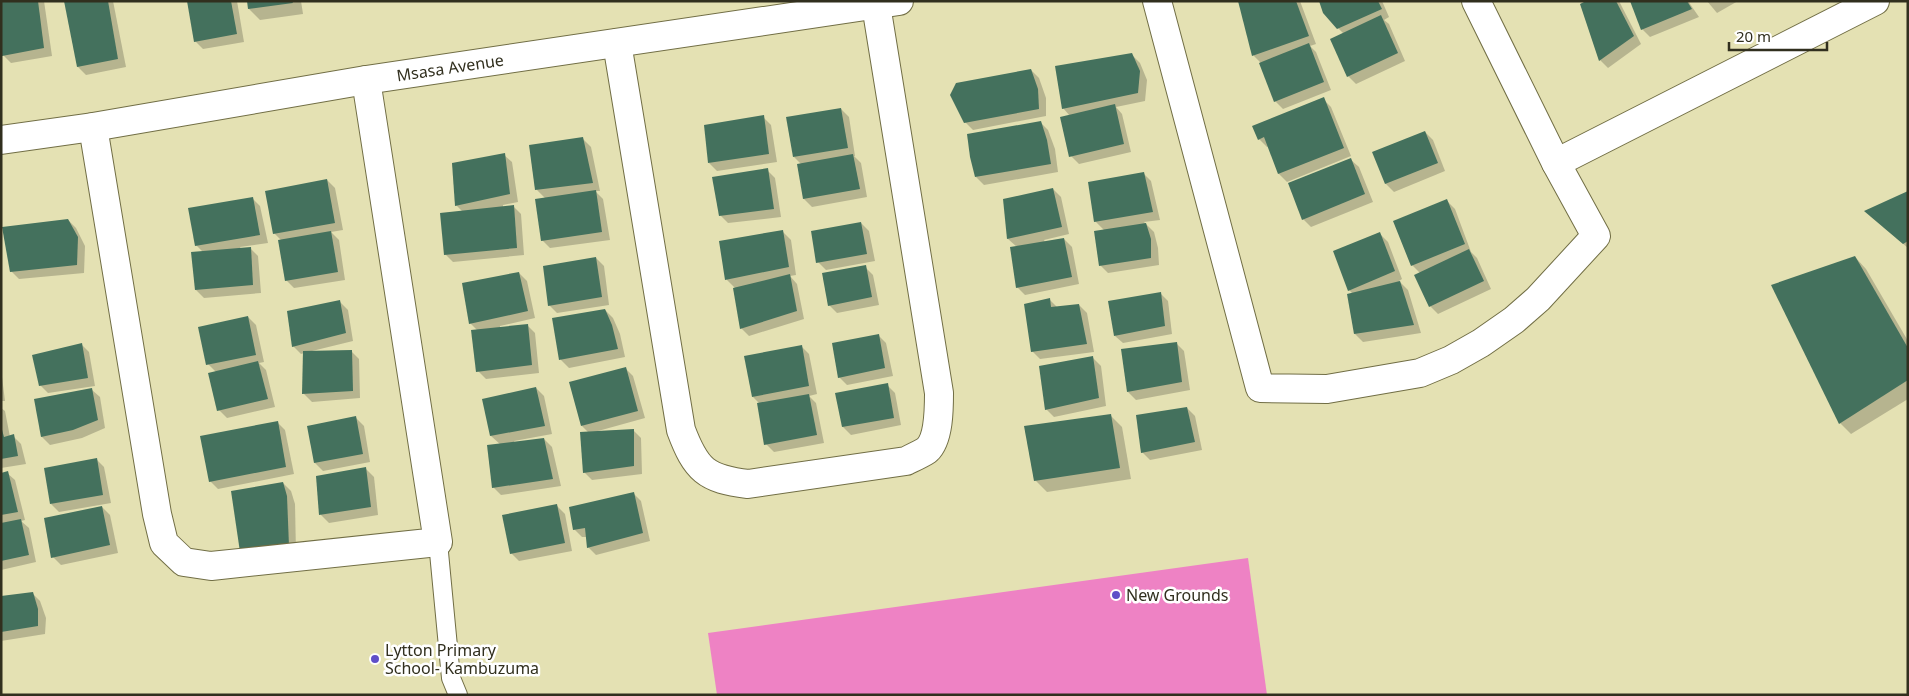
<svg xmlns="http://www.w3.org/2000/svg" width="1909" height="696" viewBox="0 0 1909 696" font-family="'Noto Sans',sans-serif">
<style>
.green{fill:#ee82c4}
.shadow{fill:#0003}
.building{fill:#44715d}
.lines{fill:none;stroke-linecap:round;stroke-linejoin:round}
.lane-casing{stroke:#716e45;stroke-width:20}
.street-casing{stroke:#716e45;stroke-width:30}
.lane{stroke:#fff;stroke-width:18}
.street{stroke:#fff;stroke-width:28}
.poi-dot{fill:#5f4fc8;stroke:#fff;stroke-width:2}
.labels{text-anchor:middle;dominant-baseline:central;stroke-width:5;stroke-linejoin:round;paint-order:stroke}
.street-label{font-size:16px;fill:#312f1e;stroke:#fff}
.poi-label{font-size:16px;fill:#312f1e;stroke:#fff;text-anchor:start}
</style>
<rect width="100%" height="100%" fill="#e4e1b3"/>
<path class="green" d="M1248 558 1267 695H717L708 633Z"/>
<g class="shadow">
<path d="M1 1H44L52 56 11 63 3 55Z"/>
<path d="M66 1H113L126 67 86 75 78 67Z"/>
<path d="M188 1H237L244 42 203 49 195 41Z"/>
<path d="M248 1H301L303 14 260 20 249 9Z"/>
<path d="M1239 1H1300L1316 44 1310 46 1316 52 1331 90 1283 109 1275 101 1260 62 1254 56Z"/>
<path d="M1321 1H1382L1389 17 1384 20 1389 24 1405 61 1356 84 1348 76 1344 34 1338 28Z"/>
<path d="M1590 1H1619L1641 44 1608 68 1600 60 1582 4Z"/>
<path d="M1631 1H1688L1699 17 1650 37 1642 29Z"/>
<path d="M1707 1H1738L1717 13Z"/>
<path d="M1132 55 1140 63 1147 80 1145 101 1116 107 1122 114 1131 152 1079 164 1071 156 1070 116 1063 108Z"/>
<path d="M1031 70 1039 78 1046 98V116L973 130 965 122Z"/>
<path d="M1323 99 1331 107 1351 156 1287 182 1279 174 1269 146 1267 147 1259 139Z"/>
<path d="M841 109 849 117 855 156H854L861 163 867 197 812 207 804 199 799 165H802L794 157Z"/>
<path d="M763 117 771 125 777 162 717 171 709 163Z"/>
<path d="M1040 122 1048 130 1055 149 1058 172 984 185 976 177Z"/>
<path d="M1425 132 1433 140 1445 171 1394 192 1386 184 1374 153Z"/>
<path d="M583 139 591 147 600 191H595L603 199 610 240 550 248 542 240 546 199 537 190 530 146Z"/>
<path d="M504 155 512 162 518 202 503 205V207L513 206 521 214 524 255 453 262 445 254 463 212 456 205Z"/>
<path d="M1351 160 1359 167 1373 202 1311 227 1303 219Z"/>
<path d="M767 170 775 178 781 217 728 223 720 215Z"/>
<path d="M1143 173 1151 181 1160 220 1144 222 1154 232 1158 248 1159 265 1108 273 1100 265 1104 230 1095 221Z"/>
<path d="M327 180 335 188 343 230 331 232 339 240 345 280 294 288 286 280 281 240 274 233Z"/>
<path d="M1053 189 1061 197 1069 234 1044 240 1045 242 1064 239 1072 247 1079 284 1025 295 1017 287V247L1008 239 1005 200Z"/>
<path d="M1908 193V248L1866 212Z"/>
<path d="M252 198 260 206 268 243 240 247 241 249 250 248 258 256 261 293 204 298 196 290 203 252 196 245Z"/>
<path d="M1447 201 1455 209 1471 252 1477 258 1491 289 1438 314 1430 306 1420 273 1412 265Z"/>
<path d="M68 220 76 228 85 246 84 273 19 279 11 271Z"/>
<path d="M861 223 869 231 875 261 826 270 818 262Z"/>
<path d="M783 232 791 240 796 275 790 276 797 284 804 319 749 336 741 328 735 288 727 280 721 242Z"/>
<path d="M1380 234 1388 242 1402 279 1399 281 1408 290 1421 333 1363 342 1355 334 1353 294 1349 290Z"/>
<path d="M1855 257 1866 269 1908 341V399L1851 434 1840 423Z"/>
<path d="M596 258 604 266 609 305 557 313 549 305Z"/>
<path d="M865 267 873 275 879 305 837 313 829 305Z"/>
<path d="M519 273 527 281 535 318 500 326V328L527 325 535 333 539 373 486 379 478 371V331L470 323Z"/>
<path d="M1160 293 1168 301 1172 334 1123 343 1115 336Z"/>
<path d="M1050 300 1057 307 1079 305 1087 313 1094 352 1040 359 1032 351Z"/>
<path d="M340 302 348 310 353 341 312 351H351L359 359 360 398 312 402 304 394V353L301 354 293 346Z"/>
<path d="M605 310 613 318 620 334 625 357 569 368 561 360 554 319Z"/>
<path d="M248 317 256 325 264 362 259 363 266 370 275 407 227 418 219 410 216 372 208 364Z"/>
<path d="M878 335 886 343 893 376 847 385 839 377Z"/>
<path d="M1176 343 1184 351 1190 390 1136 400 1128 392Z"/>
<path d="M81 344 89 352 95 386 48 393 40 385Z"/>
<path d="M801 346 809 354 817 394 809 396 816 403 824 443 774 452 766 444 760 404 753 397Z"/>
<path d="M1093 358 1101 366 1106 406 1054 417 1046 409Z"/>
<path d="M625 368 633 376 645 418 598 431 633 430 641 438 642 474 592 480 584 472 589 433 582 426Z"/>
<path d="M1 369 5 401H1Z"/>
<path d="M887 385 895 393 901 425 851 435 843 427 837 394Z"/>
<path d="M536 388 544 396 552 434 514 441 515 443 544 439 552 447 561 486 501 495 493 487 501 445 491 436 483 400Z"/>
<path d="M92 390 100 397 105 428 82 438 50 445 42 437 36 400Z"/>
<path d="M1 408 5 411 10 437 13 436 21 444 26 464 1 468Z"/>
<path d="M1187 408 1195 416 1202 450 1150 460 1142 452Z"/>
<path d="M1111 416 1122 427 1131 479 1047 492 1035 480Z"/>
<path d="M356 418 364 426 370 462 323 471 315 463 309 427Z"/>
<path d="M277 422 285 430 294 474 218 489 210 481Z"/>
<path d="M96 459 104 467 111 503 59 512 51 504Z"/>
<path d="M366 469 374 477 378 515 329 523 321 515 318 477Z"/>
<path d="M7 473 15 480 25 520 21 521 29 528 36 562 1 570V474Z"/>
<path d="M283 483 291 491 295 504 296 553 232 492Z"/>
<path d="M633 493 641 501 650 541 596 555 588 547 587 537H582L574 529Z"/>
<path d="M557 506 565 514 572 551 519 561 511 553Z"/>
<path d="M102 507 110 515 118 553 61 565 53 557Z"/>
<path d="M32 593 40 601 46 618 45 634 1 641V597Z"/>
</g>
<g class="building">
<path d="M1 1H38L44 48 2 56Z"/>
<path d="M64 1H108L118 59 77 67Z"/>
<path d="M187 1H231L237 34 194 42Z"/>
<path d="M247 1H292L293 3 248 9Z"/>
<path d="M1238 1H1296L1309 36 1252 56Z"/>
<path d="M1319 1H1378L1382 9 1337 29 1323 13Z"/>
<path d="M1586 1H1616L1634 36 1599 61 1580 4Z"/>
<path d="M1630 1H1687L1692 9 1641 30Z"/>
<path d="M1381 15 1398 53 1347 77 1330 39Z"/>
<path d="M1309 43 1324 82 1274 102 1259 63Z"/>
<path d="M1132 53 1140 71 1138 93 1062 109 1055 66Z"/>
<path d="M1031 69 1038 89 1039 109 964 123 950 95 956 83Z"/>
<path d="M1324 97 1344 148 1278 174 1264 137 1258 140 1252 126Z"/>
<path d="M1115 104 1124 144 1069 157 1060 117Z"/>
<path d="M841 108 848 148 793 157 786 117Z"/>
<path d="M764 115 769 154 708 163 704 125Z"/>
<path d="M1041 121 1047 140 1051 164 975 177 970 157 967 134Z"/>
<path d="M1425 131 1438 163 1385 184 1372 152Z"/>
<path d="M583 137 593 183 535 190 529 145Z"/>
<path d="M505 153 510 194 455 206 452 163Z"/>
<path d="M853 154 860 189 803 199 797 164Z"/>
<path d="M1351 158 1365 194 1302 220 1288 183Z"/>
<path d="M768 168 774 209 719 216 712 177Z"/>
<path d="M1144 172 1153 212 1094 222 1088 182Z"/>
<path d="M327 179 335 223 273 234 265 191Z"/>
<path d="M1053 188 1062 227 1007 239 1003 199Z"/>
<path d="M596 190 602 232 541 241 535 199Z"/>
<path d="M1908 191V241L1903 244 1864 211Z"/>
<path d="M253 197 260 235 195 246 188 208Z"/>
<path d="M1447 199 1465 244 1411 266 1393 221Z"/>
<path d="M514 205 517 248 444 255 440 213Z"/>
<path d="M68 219 78 237 77 265 10 272 2 227Z"/>
<path d="M861 222 867 254 816 263 811 231Z"/>
<path d="M1146 223 1151 239V258L1099 266 1094 231Z"/>
<path d="M783 230 789 267 725 280 719 241Z"/>
<path d="M331 231 338 272 285 281 278 240Z"/>
<path d="M1380 232 1395 271 1348 291 1333 251Z"/>
<path d="M1064 238 1072 277 1016 288 1010 247Z"/>
<path d="M251 247 253 285 195 290 191 252Z"/>
<path d="M1469 249 1484 281 1429 307 1414 275Z"/>
<path d="M1855 256 1908 348V380L1839 424 1771 285Z"/>
<path d="M596 257 602 297 548 306 543 266Z"/>
<path d="M866 265 872 297 828 306 822 273Z"/>
<path d="M519 272 528 311 469 324 462 283Z"/>
<path d="M790 274 797 311 740 329 733 288Z"/>
<path d="M1400 281 1414 325 1354 334 1347 294Z"/>
<path d="M1161 292 1165 326 1114 336 1108 301Z"/>
<path d="M1050 298 1051 307 1079 304 1087 344 1031 352 1024 304Z"/>
<path d="M340 300 346 333 292 347 287 311Z"/>
<path d="M605 309 612 325 618 349 559 360 552 318Z"/>
<path d="M248 316 256 355 206 365 198 327Z"/>
<path d="M528 324 532 365 476 372 471 330Z"/>
<path d="M879 334 885 368 838 378 832 343Z"/>
<path d="M1177 342 1182 382 1127 392 1121 349Z"/>
<path d="M82 343 88 378 39 386 32 355Z"/>
<path d="M802 345 809 386 752 397 744 356Z"/>
<path d="M352 350 353 391 302 394 303 351Z"/>
<path d="M1093 356 1099 398 1045 410 1039 366Z"/>
<path d="M258 361 268 399 217 411 208 373Z"/>
<path d="M626 367 638 411 581 426 569 382Z"/>
<path d="M888 383 894 418 842 427 835 393Z"/>
<path d="M536 387 545 426 490 436 482 399Z"/>
<path d="M92 388 98 420 73 430 41 437 34 399Z"/>
<path d="M809 394 817 435 764 445 757 403Z"/>
<path d="M1187 407 1195 442 1141 453 1136 415Z"/>
<path d="M1111 414 1120 468 1034 481 1024 426Z"/>
<path d="M356 416 363 454 314 463 307 426Z"/>
<path d="M278 421 286 467 209 482 200 436Z"/>
<path d="M1 426 4 437 14 434 18 456 1 459Z"/>
<path d="M634 429V466L583 473 580 432Z"/>
<path d="M544 438 553 479 492 488 487 445Z"/>
<path d="M97 458 103 495 50 504 44 468Z"/>
<path d="M366 467 371 507 319 515 316 476Z"/>
<path d="M8 471 18 512 1 515V473Z"/>
<path d="M283 482 287 496 289 546 240 552 231 491Z"/>
<path d="M634 492 643 533 587 548 585 528 573 530 569 507Z"/>
<path d="M557 504 565 543 510 554 502 515Z"/>
<path d="M102 506 110 545 51 558 44 518Z"/>
<path d="M21 519 29 555 1 561V523Z"/>
<path d="M33 592 38 609V626L1 632V596Z"/>
</g>
<g class="lines">
<defs>
<path id="lane" d="M438 542 451 678 458 695"/>
<g id="street">
<path d="M1157 1 1260 388 1327 389 1420 373 1451 360 1481 343 1514 320 1538 299 1596 236 1556 163 1476 1"/>
<path d="M617 43 681 430C696 470 706 479 748 484L906 461C912 458 921 454 927 450 939 439 939 408 939 393L876 5"/>
<path d="M93 127 157 514 164 543 184 562 211 566 438 542 366 80"/>
<path id="s1" d="M1 140 93 127 366 80 899 1"/>
<path d="M1556 163 1875 1"/>
</g>
</defs>
<use href="#lane" class="lane-casing"/>
<use href="#street" class="street-casing"/>
<use href="#lane" class="lane"/>
<use href="#street" class="street"/>
</g>
<g class="poi-dot">
<circle cx="1116" cy="595" r="5"/>
<circle cx="375" cy="659" r="5"/>
</g>
<g class="labels">
<g class="street-label">
<text stroke="none"><textPath href="#s1" startOffset="455">Msasa Avenue</textPath></text>
</g>
<g class="poi-label">
<text x="1126" y="595">New Grounds</text>
<text x="385" y="650">Lytton Primary<tspan x="385" dy="18">School- Kambuzuma</tspan></text>
</g>
</g>
<rect width="1909" height="696" fill="none" stroke="#312f1e" stroke-width="5"/>
<path d="M1729 42v8h98v-8" fill="none" stroke="#312f1e" stroke-width="2.5"/>
<text x="1736" y="42" font-size="15" fill="#312f1e" stroke="#ffffff" stroke-width="4" paint-order="stroke">20 m</text>
</svg>
